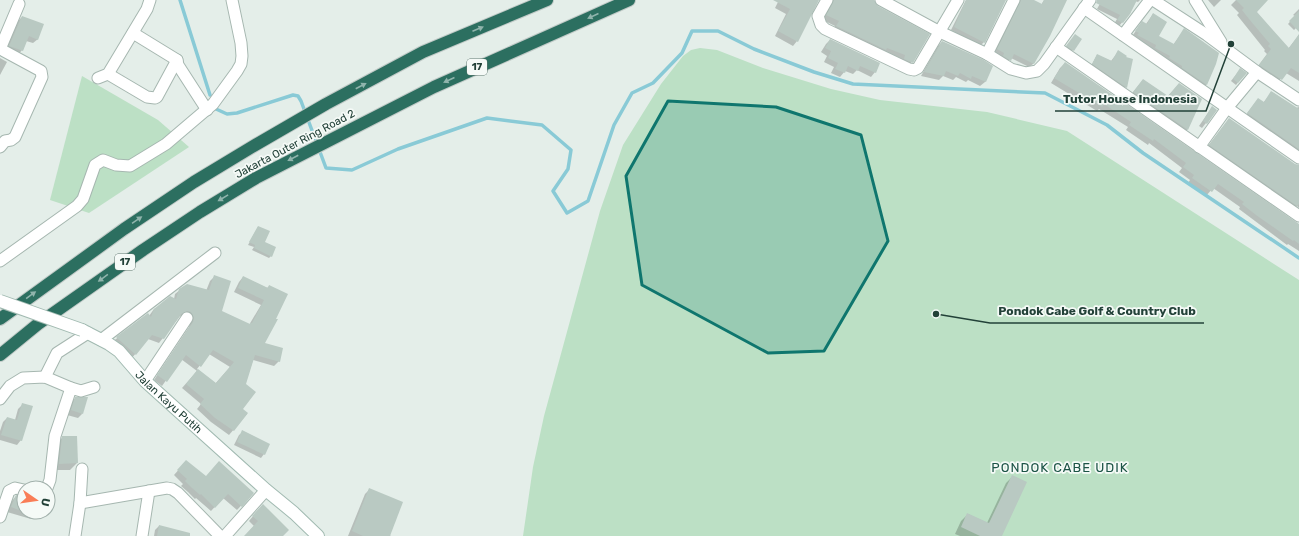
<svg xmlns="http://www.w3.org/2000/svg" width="1299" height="536" viewBox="0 0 1299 536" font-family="Rubik,sans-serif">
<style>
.green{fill:#bce0c5}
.shadow{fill:#0003;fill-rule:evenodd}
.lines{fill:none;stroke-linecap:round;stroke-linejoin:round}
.stream{stroke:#89cad6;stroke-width:3.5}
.building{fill:#b9c9c2}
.street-casing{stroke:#a6b7b0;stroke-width:13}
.secondary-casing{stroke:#a1bab1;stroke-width:14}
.highway-casing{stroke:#c1cac7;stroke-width:14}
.street{stroke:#fff;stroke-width:11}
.secondary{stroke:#fff;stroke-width:12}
.highway{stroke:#2c6f60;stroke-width:12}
.secondary-bridge-casing{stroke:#a1bab1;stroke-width:14;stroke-linecap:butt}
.secondary-bridge{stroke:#fff;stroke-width:12}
.oneway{fill:#90b4ac}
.marked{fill:#0f766e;fill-opacity:0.2;stroke:#0f766e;stroke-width:3;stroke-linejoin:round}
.labels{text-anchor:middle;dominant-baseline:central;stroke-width:3.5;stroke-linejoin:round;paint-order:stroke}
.shield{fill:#f5faf7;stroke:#617871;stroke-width:1}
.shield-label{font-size:10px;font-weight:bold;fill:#224138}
.street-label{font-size:11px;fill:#224138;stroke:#f5faf7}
.quarter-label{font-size:13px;letter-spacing:1px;fill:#1c5446;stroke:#f5faf7}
.leader{fill:none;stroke:#224138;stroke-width:1.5}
.callout-dot{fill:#224138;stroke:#f5faf7;stroke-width:1.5}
.callout-label{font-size:12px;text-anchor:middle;font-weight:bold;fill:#224138;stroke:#f5faf7;stroke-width:3.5;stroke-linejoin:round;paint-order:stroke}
</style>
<rect width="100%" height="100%" fill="#e4eee9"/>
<g class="green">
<path d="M700 48 717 50 763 68 831 89 880 100 987 112 1067 131 1299 280V536H523L533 467 544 416 600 211 623 145 661 84 683 56 691 50Z"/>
<path d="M82 76 158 120 189 147 89 213 50 200Z"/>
</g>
<g class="shadow">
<path d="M779 0H818L797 41 793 46 775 36 786 14 775 8Z"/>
<path d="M827 0H873L912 62 908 66 832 31 835 26 823 20 830 5Z"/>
<path d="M966 0H1005L984 42 980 46 951 30Z"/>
<path d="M1017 0H1032L1041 5 1044 0H1065L1059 15 1033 64 1029 67 1011 58 1006 63 1000 60 1001 56 994 53 1017 7Z"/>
<path d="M1102 0H1140L1138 2 1135 1 1130 13 1119 26 1114 24 1117 19 1097 9Z"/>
<path d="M1208 0H1221L1214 7Z"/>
<path d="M1236 0H1266L1256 12 1288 49 1299 35V81L1286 73 1276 84 1255 70 1267 54 1264 51 1265 50 1237 15 1239 13 1231 5Z"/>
<path d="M1299 9V25L1294 30 1288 24 1295 16 1293 15Z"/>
<path d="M1153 14 1157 37 1173 45 1184 30 1215 64 1206 85 1203 88 1152 52 1153 49 1135 39 1136 37 1133 35 1139 26 1146 24Z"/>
<path d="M22 17 38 39 33 43 26 41 22 50 18 55 5 50 18 21Z"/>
<path d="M1073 38V50L1071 52 1065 48Z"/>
<path d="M830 40 875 72 871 77 857 70 853 74 845 71 840 77 831 73 834 67 824 62 827 56 821 52 826 44Z"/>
<path d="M942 42 992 66 985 82 980 86 968 80 966 82 956 77 953 80 943 76 939 80 921 76 938 46Z"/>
<path d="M1118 52 1125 58 1126 87 1124 89 1091 66 1097 55 1111 61Z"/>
<path d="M0 58 7 62 0 75Z"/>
<path d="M1065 63 1121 108 1299 225V251L1288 244 1287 245 1239 209 1240 207 1213 188 1206 196 1188 183 1190 180 1179 172 1182 168 1149 143 1148 145 1126 130 1128 127 1099 109 1097 111 1051 83 1060 68Z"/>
<path d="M1238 72 1245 73 1236 85 1231 81Z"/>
<path d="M1143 80 1167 97 1179 84 1200 99 1187 130 1183 134 1129 97Z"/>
<path d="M1272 92 1296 108 1299 107V158L1243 119 1258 99 1263 103Z"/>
<path d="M1212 107 1206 123 1202 128 1199 126Z"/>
<path d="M1229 119 1295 165H1299V208L1297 206 1292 211 1205 150Z"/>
<path d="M258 227 264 242 271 256 269 258 252 250 254 247 248 245Z"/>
<path d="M214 277 220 312 249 325 261 305 234 292 239 282 243 277 267 288 269 286 263 343 279 361 274 366 253 360 245 384 242 409 247 414 229 435 211 422 197 409 201 404 182 388 197 371 181 359 162 386 154 380 189 327 190 323 183 315 180 316 159 343 148 339 131 359 112 342 148 315 149 316 154 309 174 299 175 294 180 290 206 291 210 281ZM209 354 230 367 215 384 197 369Z"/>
<path d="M76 398 82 414 78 418 67 415 71 402Z"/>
<path d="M23 404 21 440 17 445 0 440V431L3 422 7 418 15 420 18 409Z"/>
<path d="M243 432 264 454 261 458 234 445 239 435Z"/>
<path d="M63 437 77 463 70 470H53L56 444Z"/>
<path d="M182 466 206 477 253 493 237 510 223 498 211 511 196 498 195 499 188 492 181 486 183 484 174 475Z"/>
<path d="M1012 477 1001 536H960L955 534 961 521 968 514 987 523 1006 483Z"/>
<path d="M369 490 389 535 391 536H348L365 494Z"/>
<path d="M16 496 24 498V512H36L31 519 7 512 12 501Z"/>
<path d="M259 509 282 536H245L254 526 249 521Z"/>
<path d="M159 526 177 536H154L155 530Z"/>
</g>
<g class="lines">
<g class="stream">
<path d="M180 0 210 95"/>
<path d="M216 109 227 114 237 113 293 95 298 96 301 101 326 168 352 170 398 149 487 118 542 125 571 150 568 169 553 191 567 213 588 201 614 125 632 93 653 83 682 53 692 31H718L754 49 814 72 853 84 1045 93 1107 125 1143 153 1299 258"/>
</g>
</g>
<g class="building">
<path d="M773 0H819L798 42 778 31 790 9Z"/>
<path d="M834 0H874L878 6 930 34 913 63 911 62 904 59 905 55 887 48 886 50 836 26 839 21 826 15Z"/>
<path d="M966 0H1006L985 43 954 27Z"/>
<path d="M1021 0H1034L1042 4 1044 0H1067L1050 36 1034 64 1014 54 1011 61 1003 56 1004 53 997 49Z"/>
<path d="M1097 0H1137L1130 14 1123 23 1117 20 1120 15 1096 3Z"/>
<path d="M1236 0H1268L1257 12 1289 48 1299 34V73L1291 68 1282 80 1259 65 1271 49 1268 46 1270 44 1249 19 1242 10 1244 8Z"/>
<path d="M1299 11V32L1289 21Z"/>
<path d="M1153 13 1167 22 1159 36 1174 44 1184 28 1219 53 1216 64 1207 85 1182 68V66L1169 58 1170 56 1155 48 1156 45 1137 35 1139 33 1135 31 1142 21 1147 24Z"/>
<path d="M22 16 44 24 38 40 29 36 23 51 9 46Z"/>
<path d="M1075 34 1082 39 1074 51 1066 46Z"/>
<path d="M830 39 880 63 876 73 860 66 858 71 848 66 845 73 835 69 838 63 828 58 831 51 825 48Z"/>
<path d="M942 41 984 60 993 66 986 82 972 76 971 79 960 73 958 76 946 71 944 76 924 72Z"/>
<path d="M1118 50 1127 56 1126 57 1133 59 1127 88 1092 64 1097 54 1112 61Z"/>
<path d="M1065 62 1123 102 1122 106 1125 103 1299 224V244L1294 240 1293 241 1256 215 1242 204 1244 202 1218 184 1212 192 1192 178 1194 175 1183 167 1186 163 1154 139 1153 141 1129 125 1131 122 1104 104 1102 107 1054 78Z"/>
<path d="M1240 68 1247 73 1238 83 1233 79Z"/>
<path d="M1143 79 1168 96 1179 83 1202 99 1188 130 1133 92Z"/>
<path d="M1271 91 1299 109V149L1247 113 1258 98 1264 102Z"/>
<path d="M1212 106 1217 110 1207 124 1203 121Z"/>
<path d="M1229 118 1295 164 1299 165V204L1297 206 1209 145Z"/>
<path d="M258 226 270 231 265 242 276 247 272 257 254 248 255 245 249 242Z"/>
<path d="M214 275 231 281 222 311 250 324V323H252L264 300 238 288 243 276 268 288 269 285 288 294 276 319H278L265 343 283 348 280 362 255 355 246 384 256 392 243 409 248 413 234 431 215 418 200 404 204 399 186 384 198 369 216 383 234 362 213 350 201 367 186 355 167 382 157 375 193 322 194 318 191 312 187 311 181 314 164 339 152 335 136 355 116 337 148 313 151 317 154 309 170 296 176 299 179 289 187 284 209 290Z"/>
<path d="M75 397H88L83 414 71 410Z"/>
<path d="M22 403 33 406 22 441 1 435 7 417 17 420Z"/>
<path d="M242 430 270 444 265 455 237 442Z"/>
<path d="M62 436H77L78 463 59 464Z"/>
<path d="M186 460 206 476 219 461 254 493 242 507 228 494 215 508 201 494 200 495 192 488 185 481 187 479 177 470Z"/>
<path d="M1012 475 1027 482 1002 536H980L961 527 967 513 989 523Z"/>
<path d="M369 488 403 502 390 536H363L352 531Z"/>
<path d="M16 495 24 497V512L11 507Z"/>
<path d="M263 504 289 530 283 536H244L258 521 252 516Z"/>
<path d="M159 525 190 533V536H157Z"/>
</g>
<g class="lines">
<defs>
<g id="street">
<path d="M827 0 818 16 821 25 825 29 909 69 914 70 918 68 958 0"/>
<path d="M881 0 940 32 987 54 1011 69 1026 73 1037 71 1044 64 1090 0"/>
<path d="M1153 0 1207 35 1257 72 1299 100"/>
<path d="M1195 0 1221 42"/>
<path d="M1084 8 1299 158"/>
<path d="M133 33 177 60 178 65 207 110"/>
<path d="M1123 35 1150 0"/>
<path d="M1056 47 1299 216"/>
<path d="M0 49 19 4"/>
<path d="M987 54 1014 0"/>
<path d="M108 74 147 97 155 98 157 97 177 60"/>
<path d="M98 78 108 74 147 9 150 0"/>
<path d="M0 147 5 141 11 140 15 137 42 77 41 71 4 51"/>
<path d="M1199 147 1227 108 1257 72"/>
<path d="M0 261 77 206 83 199 95 165 103 160 116 165 130 166 166 144 213 104 237 71 241 64 242 56 241 43 232 0"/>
<path d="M101 340 215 253"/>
<path d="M45 377 57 353 88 333"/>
<path d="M145 381 187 318"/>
<path d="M0 399 10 386 23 378 45 377 71 388"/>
<path d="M47 488 50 480 55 436 71 388 81 391 94 387"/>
<path d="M80 503 167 488 172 489 178 493 220 536"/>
<path d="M0 517 9 491 15 488 24 490"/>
<path d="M75 536 80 503 82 469"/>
<path d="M142 536 149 491"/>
<path d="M225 536 266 490"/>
</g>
<g id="secondary">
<path id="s1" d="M82 330 109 344 119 351 145 381 266 490 294 513 318 536"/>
</g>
<g id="highway">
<path d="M0 319 124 229 194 182 257 144 326 104 423 52 547 0"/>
<path d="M0 355 38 324 143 250 200 212 256 178 434 87 629 0"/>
</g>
</defs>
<use href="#street" class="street-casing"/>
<use href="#secondary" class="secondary-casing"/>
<use href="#highway" class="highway-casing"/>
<use href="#street" class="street"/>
<use href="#secondary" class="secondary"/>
<use href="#highway" class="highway"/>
<defs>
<path id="secondary-bridge" d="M0 301 82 330"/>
</defs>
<use href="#secondary-bridge" class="secondary-bridge-casing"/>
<use href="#secondary-bridge" class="secondary-bridge"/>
</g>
<defs><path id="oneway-solid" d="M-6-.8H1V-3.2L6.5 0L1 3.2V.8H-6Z"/></defs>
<g class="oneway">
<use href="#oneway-solid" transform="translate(593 16) rotate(156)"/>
<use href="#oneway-solid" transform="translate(478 29) rotate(-23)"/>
<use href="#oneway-solid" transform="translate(449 80) rotate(156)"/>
<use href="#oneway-solid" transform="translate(361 86) rotate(-28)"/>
<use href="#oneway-solid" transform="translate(293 158) rotate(152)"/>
<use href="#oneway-solid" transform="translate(223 198) rotate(149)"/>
<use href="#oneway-solid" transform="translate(137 220) rotate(-34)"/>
<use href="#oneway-solid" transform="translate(103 278) rotate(144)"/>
<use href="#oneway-solid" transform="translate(31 295) rotate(-36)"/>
</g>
<path class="marked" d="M668 101 776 107 861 135 888 241 824 351 768 353 642 285 626 176Z"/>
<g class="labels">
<g class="shield">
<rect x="467" y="59" width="20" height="16" rx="3"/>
<rect x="115" y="254" width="20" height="16" rx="3"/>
</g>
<g class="shield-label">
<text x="477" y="67">17</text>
<text x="125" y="262">17</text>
</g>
<g class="street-label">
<text transform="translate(295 144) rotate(-28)">Jakarta Outer Ring Road 2</text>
<text stroke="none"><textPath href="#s1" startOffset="114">Jalan Kayu Putih</textPath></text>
</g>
<g class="quarter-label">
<text x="1060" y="467">PONDOK CABE UDIK</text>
</g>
</g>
<path class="leader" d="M1231 44L1206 111H1055M936 314L990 323H1204"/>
<g class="callout-dot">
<circle cx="1231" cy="44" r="4"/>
<circle cx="936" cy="314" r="4"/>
</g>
<g class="callout-label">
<text x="1130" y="103">Tutor House Indonesia</text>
<text x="1097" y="315">Pondok Cabe Golf &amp; Country Club</text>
</g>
<g transform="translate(36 500) rotate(103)"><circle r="19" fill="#f5faf7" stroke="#a1b0ab"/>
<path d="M0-3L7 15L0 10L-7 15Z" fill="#f97d57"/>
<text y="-6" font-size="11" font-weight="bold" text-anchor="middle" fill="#224138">U</text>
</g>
</svg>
